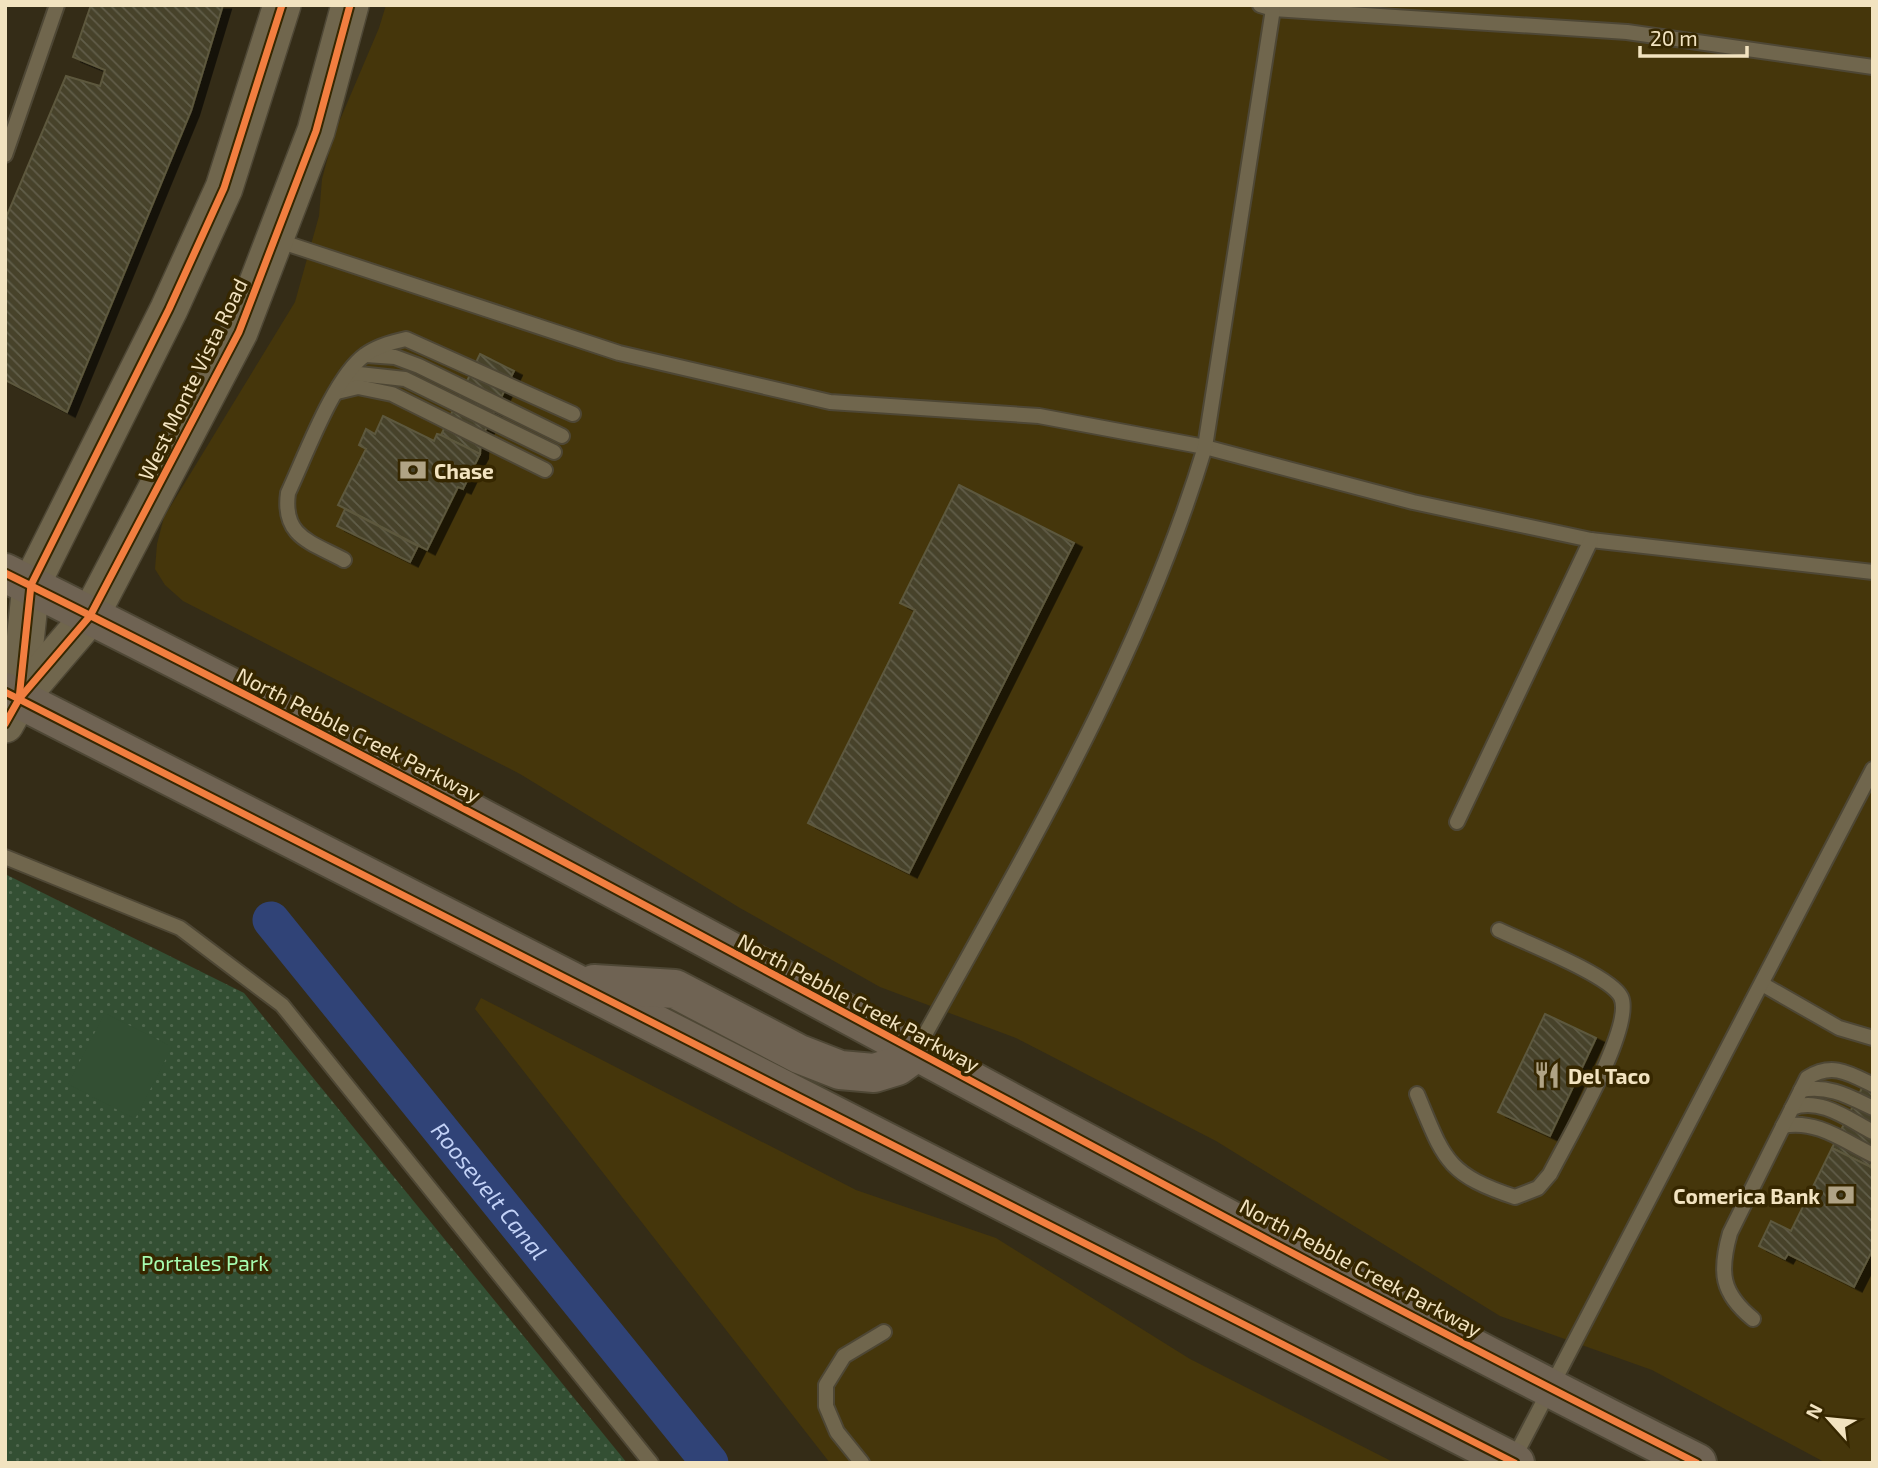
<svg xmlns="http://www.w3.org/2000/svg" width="1878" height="1468" viewBox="0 0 1878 1468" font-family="'Exo 2',sans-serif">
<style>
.built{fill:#45360b}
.grass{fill:url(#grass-dots)}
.pitch{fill:#334f33}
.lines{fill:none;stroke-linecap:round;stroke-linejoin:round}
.canal{stroke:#304377;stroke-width:37}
.building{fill:url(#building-back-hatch);stroke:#5d583e;stroke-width:2;filter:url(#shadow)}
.service-casing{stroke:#4e4735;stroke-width:18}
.tertiary-casing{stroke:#4e4735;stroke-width:40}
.primary-casing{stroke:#4e4735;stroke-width:42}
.service{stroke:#70664d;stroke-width:14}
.tertiary{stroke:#70664d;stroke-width:37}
.primary{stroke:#6f6353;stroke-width:38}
.cycleway-casing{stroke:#362700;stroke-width:11}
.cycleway{stroke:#f27e40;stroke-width:7}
.labels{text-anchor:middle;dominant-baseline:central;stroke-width:7;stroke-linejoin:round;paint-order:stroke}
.street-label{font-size:21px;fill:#f2e3c0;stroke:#362700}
.poi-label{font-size:21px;font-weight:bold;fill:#f2e3c0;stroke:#362700;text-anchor:start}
.park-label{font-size:21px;fill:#a7fdb0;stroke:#362700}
.water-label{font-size:23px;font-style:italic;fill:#c2d1f6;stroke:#362700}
</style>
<defs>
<pattern id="grass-dots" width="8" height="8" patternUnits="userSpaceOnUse" patternTransform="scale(1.75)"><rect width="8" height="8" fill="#334f33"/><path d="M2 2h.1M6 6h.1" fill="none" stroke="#51684f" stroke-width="1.8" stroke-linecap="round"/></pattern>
<pattern id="building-back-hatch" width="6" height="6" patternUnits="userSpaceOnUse" patternTransform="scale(1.75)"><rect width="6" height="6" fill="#46422b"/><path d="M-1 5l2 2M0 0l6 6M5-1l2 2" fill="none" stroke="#615d48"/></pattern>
<filter id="shadow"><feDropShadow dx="8" dy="4.5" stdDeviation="0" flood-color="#0009"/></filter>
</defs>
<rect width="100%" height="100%" fill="#342c17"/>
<g class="built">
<path d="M386 5H1873V1463H1826L1652 1370 1500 1316 1216 1141 1016 1038 880 987 740 908 520 774 183 601 165 585 155 569 157 544 164 517 295 302 319 216 322 179 334 134 379 28Z"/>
<path d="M481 998 856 1190 996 1238 1190 1359 1395 1463H830L475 1009Z"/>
</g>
<path class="grass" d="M5 874 244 993 627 1463H5Z"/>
<path class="pitch" d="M105 1013 172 1047 135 1119 68 1084Z"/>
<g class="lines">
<path class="canal" id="s1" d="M271 920 710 1463"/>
</g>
<g class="building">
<path d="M91 5H223L191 111 67 412 5 380V220L66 76 100 86 105 70 73 57Z"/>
<path d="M480 354 514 371 481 439 480 454 441 435Z"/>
<path d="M383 416 434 441 437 434 441 435 480 454 463 489 458 487 427 550 338 505 366 449 359 445 366 429 375 434Z"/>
<path d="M959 485 1074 543 909 873 808 823 915 610 900 603Z"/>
<path d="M345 509 418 546 410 562 337 526Z"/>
<path d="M1545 1014 1596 1038 1550 1136 1498 1112Z"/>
<path d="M1864 1084 1873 1088V1161L1870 1167 1832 1148Z"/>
<path d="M1832 1148 1873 1168V1249L1854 1287 1788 1254 1785 1259 1759 1246 1771 1221 1791 1231Z"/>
</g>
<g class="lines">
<defs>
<g id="service">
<path d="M1260 5 1273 9 1627 32 1873 67"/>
<path d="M5 155 57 5"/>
<path d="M276 240 619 353 830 402 1039 416 1205 447 1413 502 1591 540 1873 572"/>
<path d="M366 355 395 357 419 366 562 436"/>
<path d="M342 383 359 374 405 379 554 452"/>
<path d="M337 392 358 387 392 394 545 470"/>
<path d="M344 560C311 542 282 537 288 493 305 457 334 377 365 355 377 346 392 342 406 339L573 414"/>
<path d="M1457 822 1591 540"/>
<path d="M5 857 180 928 282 1005 651 1463"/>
<path d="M1762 984 1839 1028 1873 1038"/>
<path d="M917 1049C1024 855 1141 660 1205 447L1273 9"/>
<path d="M1801 1090C1829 1085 1848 1096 1873 1108"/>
<path d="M1417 1094C1444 1158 1445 1174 1515 1197L1538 1188 1550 1174C1566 1142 1635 1026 1621 997 1610 975 1524 942 1499 930"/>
<path d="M1792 1108C1820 1097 1848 1119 1873 1132"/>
<path d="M1783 1126C1816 1119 1844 1141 1873 1155"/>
<path d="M1753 1319C1721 1293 1719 1272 1730 1233L1807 1078C1832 1062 1849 1073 1873 1085"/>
<path d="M1513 1460 1873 769"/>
<path d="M862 1463 837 1432 826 1406V1385L844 1356 884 1332"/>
</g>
<g id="tertiary">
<path d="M19 699 31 585 169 309 224 188 282 5"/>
<path d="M5 724 19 699 90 616 239 332 316 131 350 5"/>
</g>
<g id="primary">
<path d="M5 573C576 856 1128 1176 1697 1463"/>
<path d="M5 692 1515 1463"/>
<path d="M594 984 675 989 799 1054 840 1070 874 1073 897 1066 915 1053"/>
</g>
</defs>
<use href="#service" class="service-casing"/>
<use href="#tertiary" class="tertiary-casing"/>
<use href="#primary" class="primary-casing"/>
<use href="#service" class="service"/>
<use href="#tertiary" class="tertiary"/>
<use href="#primary" class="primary"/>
<defs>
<g id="cycleway">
<path d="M5 573C576 856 1128 1176 1697 1463"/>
<path d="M5 692 1515 1463"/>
<path d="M19 699 31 585 169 309 224 188 282 5"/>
<path d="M5 724 19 699 90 616 239 332 316 131 350 5"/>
</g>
</defs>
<use href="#cycleway" class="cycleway-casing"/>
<use href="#cycleway" class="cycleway"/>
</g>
<defs>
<symbol id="bank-bare" viewBox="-9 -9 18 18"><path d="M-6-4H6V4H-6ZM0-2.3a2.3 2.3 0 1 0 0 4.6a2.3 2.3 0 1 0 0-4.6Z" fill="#b0a385" stroke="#362700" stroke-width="2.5" paint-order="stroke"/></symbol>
<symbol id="restaurant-bare" viewBox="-9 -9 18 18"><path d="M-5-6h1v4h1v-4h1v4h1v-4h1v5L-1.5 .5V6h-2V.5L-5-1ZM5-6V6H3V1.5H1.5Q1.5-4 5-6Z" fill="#b0a385" stroke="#362700" stroke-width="2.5" paint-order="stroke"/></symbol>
</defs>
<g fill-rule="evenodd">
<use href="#bank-bare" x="394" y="451" width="38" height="38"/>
<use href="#restaurant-bare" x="1528" y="1056" width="38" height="38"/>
<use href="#bank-bare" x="1822" y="1176" width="38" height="38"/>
</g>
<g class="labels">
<g class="street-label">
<text transform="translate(192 379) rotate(-64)">West Monte Vista Road</text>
<text transform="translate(359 734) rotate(27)">North Pebble Creek Parkway</text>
<text transform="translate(859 1002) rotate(28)">North Pebble Creek Parkway</text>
<text transform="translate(1361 1267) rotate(28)">North Pebble Creek Parkway</text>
</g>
<g class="poi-label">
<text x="434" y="470">Chase</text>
<text x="1568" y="1075">Del Taco</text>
<text x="1820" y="1195" text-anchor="end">Comerica Bank</text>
</g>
<g class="park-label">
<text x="205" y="1262">Portales Park</text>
</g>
<g class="water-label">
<text stroke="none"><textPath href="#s1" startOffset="348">Roosevelt Canal</textPath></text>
</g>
</g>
<rect width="1878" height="1468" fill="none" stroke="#f2e3c0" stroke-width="14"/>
<g transform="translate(1829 1419) rotate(297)" stroke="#362700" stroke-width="5" paint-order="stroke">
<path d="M0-5L12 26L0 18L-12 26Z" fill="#f2e3c0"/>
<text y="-10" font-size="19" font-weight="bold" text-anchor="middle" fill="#f2e3c0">N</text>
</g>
<path d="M1640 46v10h107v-10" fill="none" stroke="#f2e3c0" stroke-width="3.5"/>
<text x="1650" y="46" font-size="21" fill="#f2e3c0" stroke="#362700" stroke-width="5" paint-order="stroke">20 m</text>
</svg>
